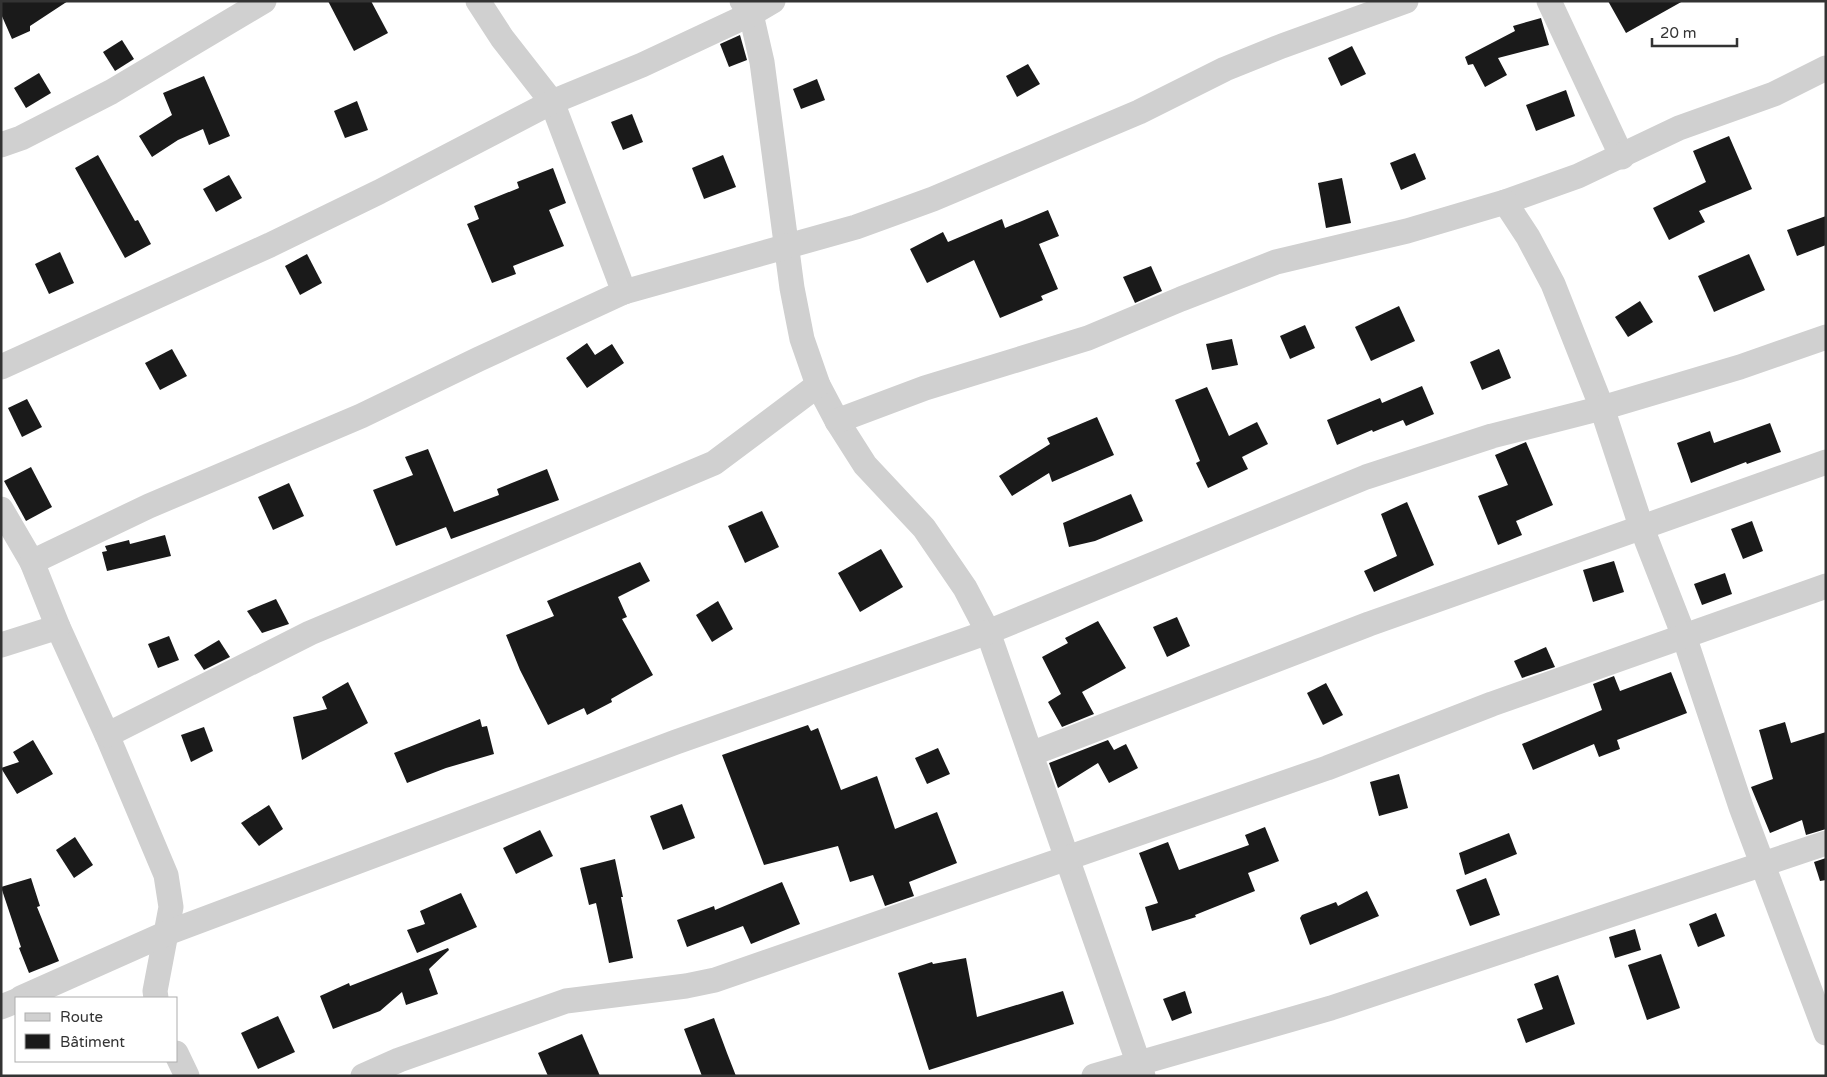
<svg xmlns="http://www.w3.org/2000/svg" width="1827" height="1077" viewBox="0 0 1827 1077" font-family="'Varela Round',sans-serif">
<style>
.building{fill:#1a1a1a}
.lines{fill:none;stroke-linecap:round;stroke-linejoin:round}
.street{stroke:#d0d0d0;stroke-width:25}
</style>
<rect width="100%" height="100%" fill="#fff"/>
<g class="building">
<path d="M1 1H68L30 26V31L12 39 1 14Z"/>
<path d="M328 1H371L388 33 354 51Z"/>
<path d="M1608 1H1683L1626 33Z"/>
<path d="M1541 18 1549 45 1498 58 1507 75 1485 87 1473 64 1468 65 1465 57 1515 31 1513 26Z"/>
<path d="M740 35 747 60 729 67 720 44Z"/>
<path d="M122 40 134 59 115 71 103 52Z"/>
<path d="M1352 46 1366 74 1341 86 1328 58Z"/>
<path d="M1028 64 1040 84 1017 97 1006 76Z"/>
<path d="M39 73 51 93 26 108 14 88Z"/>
<path d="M204 76 230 136 209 145 203 129 178 140 152 157 139 136 172 115 163 93Z"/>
<path d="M817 79 825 100 801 109 793 89Z"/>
<path d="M1566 90 1575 116 1536 131 1526 105Z"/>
<path d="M357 101 368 130 345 138 334 111Z"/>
<path d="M632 114 643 142 623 150 611 122Z"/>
<path d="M1729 136 1752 189 1699 211 1705 222 1669 240 1653 208 1706 182 1693 151Z"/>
<path d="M1415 153 1426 179 1401 190 1390 163Z"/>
<path d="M98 155 135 221 138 220 151 244 125 258 75 168Z"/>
<path d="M723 155 736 187 704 199 692 168Z"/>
<path d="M553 168 566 203 549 210 564 246 513 266 516 274 492 283 467 224 479 219 474 206 519 188 517 182Z"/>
<path d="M229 175 242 198 216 212 203 189Z"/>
<path d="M1342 178 1351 223 1326 228 1318 183Z"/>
<path d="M1048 210 1059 236 1039 244 1058 289 1041 296 1043 300 1000 318 974 260 927 283 910 249 943 232 948 242 1002 219 1005 228Z"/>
<path d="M1826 216V245L1797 256 1787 230Z"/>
<path d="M60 252 74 283 49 294 35 264Z"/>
<path d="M307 254 322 283 300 295 285 266Z"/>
<path d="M1749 254 1765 290 1714 312 1698 276Z"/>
<path d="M1151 266 1162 291 1135 303 1123 277Z"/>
<path d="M1640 301 1653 322 1628 337 1615 317Z"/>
<path d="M1399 306 1415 341 1371 361 1355 327Z"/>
<path d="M1305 325 1315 348 1290 359 1280 336Z"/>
<path d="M1232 339 1238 365 1212 370 1206 344Z"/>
<path d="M587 343 595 355 612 344 624 363 587 388 566 358Z"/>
<path d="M172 349 187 376 160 390 145 363Z"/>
<path d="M1499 349 1511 378 1482 390 1470 362Z"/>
<path d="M1422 386 1434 414 1406 426 1403 420 1373 432 1372 430 1337 445 1327 420 1380 398 1382 403Z"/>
<path d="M1207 387 1229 436 1257 422 1268 444 1242 457 1248 469 1208 488 1196 463 1200 461 1175 400Z"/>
<path d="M27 399 42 427 22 437 8 408Z"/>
<path d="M1097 417 1114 455 1052 482 1049 473 1012 496 999 476 1050 444 1047 438Z"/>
<path d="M1770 423 1781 452 1747 464 1746 462 1691 483 1677 443 1710 431 1714 443Z"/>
<path d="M1526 442 1553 505 1516 521 1522 535 1498 545 1478 496 1508 485 1495 455Z"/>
<path d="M428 449 454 512 499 495 497 489 547 469 559 500 451 539 446 527 396 546 373 490 413 475 405 457Z"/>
<path d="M31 467 52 507 26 521 4 481Z"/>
<path d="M289 483 304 516 273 530 258 497Z"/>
<path d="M1131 494 1143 521 1095 541 1069 547 1063 523Z"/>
<path d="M1407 502 1434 565 1374 592 1364 571 1397 556 1381 514Z"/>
<path d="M762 511 779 547 745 563 728 526Z"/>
<path d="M1752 521 1763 551 1743 559 1731 529Z"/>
<path d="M165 535 171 556 107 571 102 552 107 551 105 546 129 540 130 544Z"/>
<path d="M881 549 903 587 860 612 838 573Z"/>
<path d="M1614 561 1624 592 1593 602 1583 570Z"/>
<path d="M640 562 650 581 618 597 627 617 622 619 653 675 611 699 612 702 587 715 584 708 548 725 520 670 506 635 554 616 547 601Z"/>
<path d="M1725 573 1732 594 1702 605 1694 584Z"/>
<path d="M276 599 289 624 262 633 247 611Z"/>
<path d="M718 601 733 629 712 642 696 615Z"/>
<path d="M1177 617 1190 646 1167 657 1153 627Z"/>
<path d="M1098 621 1126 668 1082 692 1094 714 1062 727 1048 702 1061 694 1042 657 1068 643 1065 638Z"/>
<path d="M169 636 179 660 158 668 148 644Z"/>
<path d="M219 640 230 657 204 670 194 655Z"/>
<path d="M1546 647 1555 667 1522 678 1514 661Z"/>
<path d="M1671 672 1687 713 1617 740 1620 749 1599 757 1594 744 1533 770 1522 744 1602 710 1593 684 1614 676 1620 691Z"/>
<path d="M348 682 368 723 302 760 293 717 327 709 322 697Z"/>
<path d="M1326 683 1343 715 1323 725 1307 693Z"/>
<path d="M480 719 482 727 487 726 494 754 446 768 407 783 394 753Z"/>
<path d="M1785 722 1791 743 1826 732V829L1806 835 1802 820 1770 833 1751 787 1773 779 1759 730Z"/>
<path d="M808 725 811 731 818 728 841 790 877 776 895 829 937 812 957 863 909 882 914 896 885 906 873 875 850 882 838 846 764 865 722 755Z"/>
<path d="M204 727 213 751 191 762 181 735Z"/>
<path d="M33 740 53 774 17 794 1 768 19 762 13 752Z"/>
<path d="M1108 740 1114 750 1126 744 1138 768 1109 783 1098 763 1058 788 1049 763Z"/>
<path d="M938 748 950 774 927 784 915 758Z"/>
<path d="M1399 774 1408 808 1379 816 1370 782Z"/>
<path d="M682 804 695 838 663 850 650 816Z"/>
<path d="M269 805 283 829 259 846 241 823Z"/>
<path d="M1265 827 1279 861 1248 873 1255 891 1195 915 1196 917 1152 931 1145 907 1158 903 1139 853 1168 842 1179 870 1249 845 1245 835Z"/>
<path d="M540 830 553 856 516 874 503 848Z"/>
<path d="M1509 833 1517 854 1465 875 1459 853Z"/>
<path d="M75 837 93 865 74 878 56 850Z"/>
<path d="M1826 858V880L1820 881 1814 862Z"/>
<path d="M615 859 623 897H621L633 958 609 963 596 903 589 905 580 868Z"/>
<path d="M31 878 40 906 37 907 59 961 29 973 19 948 21 947 1 887Z"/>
<path d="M1486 878 1500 915 1470 926 1456 890Z"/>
<path d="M782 882 800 924 751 944 743 926 687 947 677 920 714 906 715 910Z"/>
<path d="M1367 891 1379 916 1310 945 1300 918 1302 915 1336 902 1338 906Z"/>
<path d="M461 893 477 927 417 953 407 930 425 924 420 911Z"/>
<path d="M1716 913 1725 936 1698 947 1689 924Z"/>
<path d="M1635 929 1641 950 1615 958 1609 937Z"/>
<path d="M448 948 449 950 429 969 438 994 406 1005 402 992 380 1011 333 1029 320 996 349 983 350 986Z"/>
<path d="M1661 954 1680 1008 1647 1020 1628 965Z"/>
<path d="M966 958 977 1017 1063 991 1074 1024 929 1070 898 973 932 962 933 964Z"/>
<path d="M1558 975 1575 1024 1526 1043 1517 1019 1543 1009 1534 984Z"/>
<path d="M1185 991 1192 1013 1172 1021 1163 999Z"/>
<path d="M278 1016 295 1052 258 1069 241 1033Z"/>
<path d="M714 1018 727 1053 736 1076H702L684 1029Z"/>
<path d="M582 1034 600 1076H548L538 1053Z"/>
</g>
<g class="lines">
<g class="street">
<path d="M478 1 502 38 552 102 624 292"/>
<path d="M742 1 751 14 762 62 792 288 802 339 818 385 837 421 865 465 924 528 965 588 988 632 1143 1076"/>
<path d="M1549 1 1622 157"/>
<path d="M1 145 21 138 111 92 264 1"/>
<path d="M1505 202 1578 176 1679 128 1774 94 1826 68"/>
<path d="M1 367 270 245 379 192 552 102 642 65 751 14 773 1"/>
<path d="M837 421 925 388 1088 338 1181 299 1276 262 1407 231 1505 202 1528 237 1553 284 1602 408 1641 526 1684 636 1741 807 1826 1033"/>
<path d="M1 509 32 562 58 627 107 735 166 875 171 907 155 991 156 998"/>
<path d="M32 562 149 506 361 416 479 359 624 292 856 227 933 199 1139 112 1225 69 1282 46 1406 1"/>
<path d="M1 645 58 627"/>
<path d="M107 735 310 633 714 463 818 385"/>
<path d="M1031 754 1369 624 1826 462"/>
<path d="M21 998 167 933 676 742 988 632 1366 477 1492 436 1602 408 1740 367 1826 337"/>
<path d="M1 1007 16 1001"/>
<path d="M176 1053 187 1076"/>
<path d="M363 1076 399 1060 566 1001 686 986 715 980 1327 768 1492 704 1826 586"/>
<path d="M1094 1076 1331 1008 1826 843"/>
</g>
</g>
<rect width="1827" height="1077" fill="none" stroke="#333333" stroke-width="5"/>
<rect x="15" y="997" width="162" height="65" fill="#ffffff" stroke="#adadad"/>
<rect x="25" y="1013" width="25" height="8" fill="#d0d0d0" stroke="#adadad"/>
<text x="60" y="1022" font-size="15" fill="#333333">Route</text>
<rect x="25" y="1034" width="25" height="15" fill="#1a1a1a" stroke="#adadad"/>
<text x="60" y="1047" font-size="15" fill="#333333">Bâtiment</text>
<path d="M1652 38v8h85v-8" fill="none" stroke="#333333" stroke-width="2.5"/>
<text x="1660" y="38" font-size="15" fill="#333333" stroke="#ffffff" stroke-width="4" paint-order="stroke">20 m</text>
</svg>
